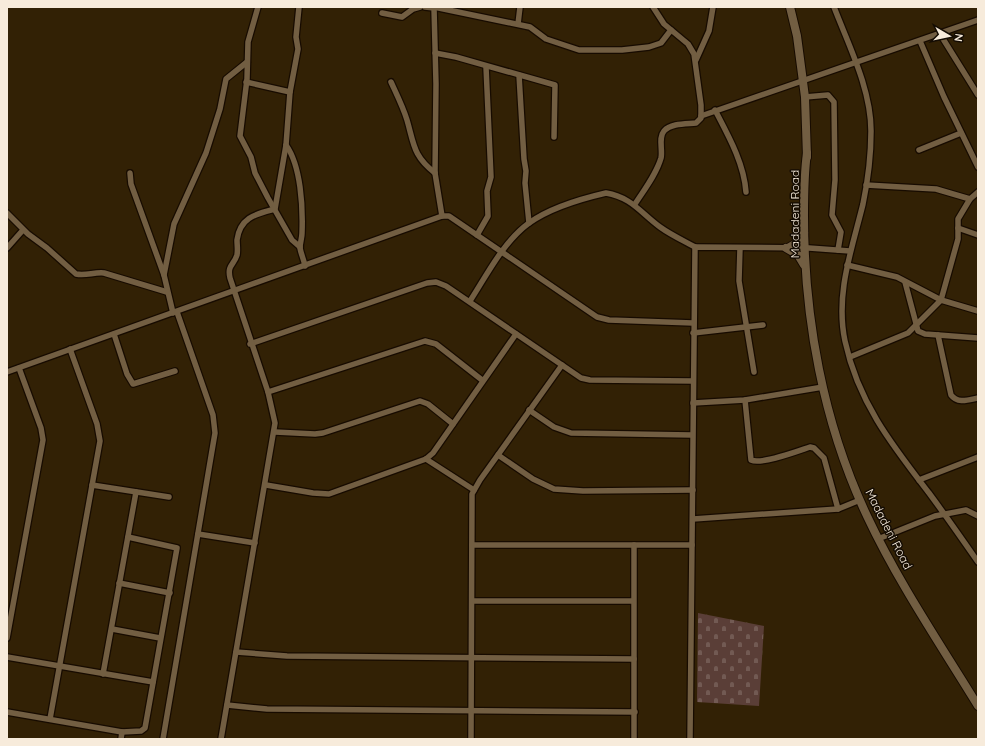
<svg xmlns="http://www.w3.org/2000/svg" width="985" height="746" viewBox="0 0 985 746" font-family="Quicksand,sans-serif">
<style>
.cemetery{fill:url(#cemetery-stones)}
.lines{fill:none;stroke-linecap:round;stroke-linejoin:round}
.street-casing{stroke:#170b00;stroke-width:8}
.secondary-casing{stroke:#170b00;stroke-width:10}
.street{stroke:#725e42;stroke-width:5.5}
.secondary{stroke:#725e42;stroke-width:8}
.labels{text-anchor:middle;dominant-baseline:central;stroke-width:3;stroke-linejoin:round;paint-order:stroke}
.street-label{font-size:12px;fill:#f7ebdb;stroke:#140c03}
</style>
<defs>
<pattern id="cemetery-stones" width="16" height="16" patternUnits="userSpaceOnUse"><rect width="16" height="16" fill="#5a3e37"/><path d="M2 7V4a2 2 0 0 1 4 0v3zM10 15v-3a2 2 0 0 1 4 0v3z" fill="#725a53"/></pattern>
</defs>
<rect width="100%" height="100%" fill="#322105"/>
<path class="cemetery" d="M698 613 764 626 759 706 697 702Z"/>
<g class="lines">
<defs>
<g id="street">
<path d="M258 7 248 42 247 79 240 136 251 157 255 173 268 198 292 240 300 247"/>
<path d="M425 7 434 8 436 84 435 173 442 216"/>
<path d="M434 7 530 27 546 39 579 50H622L649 47 661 43 671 30"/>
<path d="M834 7C849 46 871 89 871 131 871 155 868 180 863 204 852 249 835 294 845 341 858 402 892 445 929 493 946 516 962 539 978 562"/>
<path d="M382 13 402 17 413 9 420 7"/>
<path d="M518 24 520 7"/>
<path d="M940 34 978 95"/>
<path d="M920 41 944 97 978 167"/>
<path d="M435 53 456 57 555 85 554 137"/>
<path d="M696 60 709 31 713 7"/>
<path d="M519 75 524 159 526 171 525 183 529 223"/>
<path d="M246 82 290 92"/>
<path d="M391 82C397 95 403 107 407 120 414 144 413 156 435 173"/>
<path d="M805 97 828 95 834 102 835 180 832 215 841 232 838 250"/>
<path d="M715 110C728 135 744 163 746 192"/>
<path d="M701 116 978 20"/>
<path d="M286 145C301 166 303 207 302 233 302 238 300 243 300 248 301 254 304 260 305 266"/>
<path d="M919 150 961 133"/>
<path d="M130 173 131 184 164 275 173 313"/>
<path d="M866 185 936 189 970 199 978 192"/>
<path d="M635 204C644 190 656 175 661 158 663 150 658 138 664 131 671 123 686 124 696 123L701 118V105L694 54 688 44 664 24 653 7"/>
<path d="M7 213 28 234 47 248 76 274C86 276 94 272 104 273L167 292"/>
<path d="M958 228 978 235"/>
<path d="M477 235 488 216 487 191 491 177 486 67"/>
<path d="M7 248 23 230"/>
<path d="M740 248 739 281 754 372"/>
<path d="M847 265 897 277 941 300 978 311"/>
<path d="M164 275 174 224 206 153 220 109 226 79 247 62"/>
<path d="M905 282 918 331 925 334 978 338"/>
<path d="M470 301C487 275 503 242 529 223 550 208 580 199 606 193 631 197 641 213 660 227 671 235 684 241 695 247"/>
<path d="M693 333 763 325"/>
<path d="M114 334 127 374 133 384 175 371"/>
<path d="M938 335 951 395C958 404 968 400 978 398"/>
<path d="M250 344 427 283 436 282 446 286 581 378 590 380 693 381"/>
<path d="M850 357 908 333 941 300 958 239V219L970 199"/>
<path d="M7 372 442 216H449L597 317 609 320 693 323"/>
<path d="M268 392 425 341 436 344 482 380"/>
<path d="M745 400 751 460C761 465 798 451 810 447L814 448 824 458 838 509"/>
<path d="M693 403 745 400 823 387"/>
<path d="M529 410 554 427 571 433 692 435"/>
<path d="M275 432 315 434 323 433 420 401 428 404 453 424"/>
<path d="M498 455 533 479 554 489 583 491 693 490"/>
<path d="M426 459 474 490"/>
<path d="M919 480 978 457"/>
<path d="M92 485 169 497"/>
<path d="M266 485 313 493 329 494 426 459 433 453 516 334"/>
<path d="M693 519 838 509 860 500"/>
<path d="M198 534 255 543"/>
<path d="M878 539 935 516 966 510 978 516"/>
<path d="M472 545H692"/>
<path d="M634 545V739"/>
<path d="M119 583 170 593"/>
<path d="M473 601H633"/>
<path d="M112 629 160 638"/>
<path d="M7 638 43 440 41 428 19 368"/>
<path d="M236 652 287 656 634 659"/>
<path d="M7 657 153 682"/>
<path d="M103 674 136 492"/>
<path d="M227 705 267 709 635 712"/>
<path d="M7 712 122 732 141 731 145 728 177 548 128 537"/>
<path d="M50 719 100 441 97 424 70 349"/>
<path d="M121 739 122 732"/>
<path d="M163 739 215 433 213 415 177 312"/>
<path d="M221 739 275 423 268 392 230 278C227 265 234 265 237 255 238 250 237 245 237 240 240 217 256 214 275 209L286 145 290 92 298 49 296 37 299 7"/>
<path d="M471 739 472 494 480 480 562 365"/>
<path d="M690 739 695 247 809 248 850 251"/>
</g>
<g id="secondary">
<path d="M790 7 797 36 805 97 807 157"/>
<path d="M807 153C804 174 804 195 804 216 804 318 823 423 867 516 898 582 940 644 978 706"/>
<path d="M786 248 798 255 804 265"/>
<path d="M788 248 800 241 804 233"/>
</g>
</defs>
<use href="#street" class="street-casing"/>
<use href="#secondary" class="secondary-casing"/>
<use href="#street" class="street"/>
<use href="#secondary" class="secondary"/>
</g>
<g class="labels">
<g class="street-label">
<text transform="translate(794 214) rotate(-90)">Madadeni Road</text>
<text transform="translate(889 529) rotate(63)">Madadeni Road</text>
</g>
</g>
<rect width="985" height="746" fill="none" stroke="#f7ebdb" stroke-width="16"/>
<g transform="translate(949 36) rotate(99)" stroke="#140c03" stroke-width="3" paint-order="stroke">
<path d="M0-3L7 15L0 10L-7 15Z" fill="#f7ebdb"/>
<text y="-6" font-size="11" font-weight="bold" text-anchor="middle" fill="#f7ebdb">N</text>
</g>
</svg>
